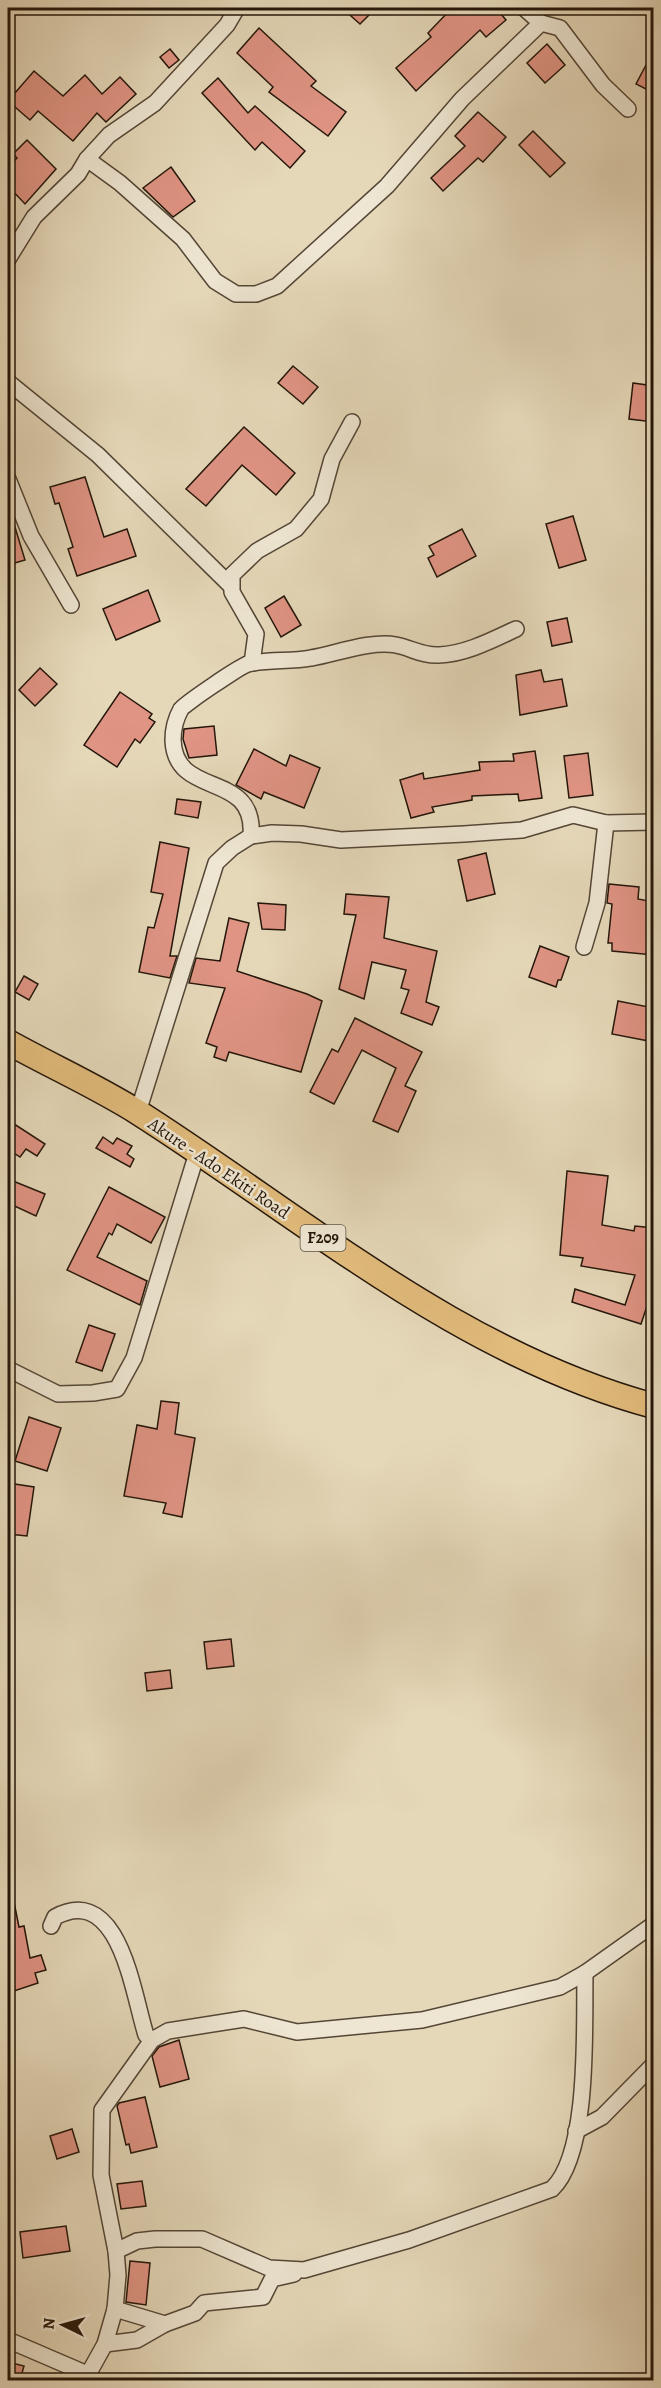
<svg xmlns="http://www.w3.org/2000/svg" width="661" height="2388" viewBox="0 0 661 2388" font-family="Alegreya,serif">
<style>
.building{fill:#e09484;stroke:#24160a;stroke-width:1.5}
.lines{fill:none;stroke-linecap:round;stroke-linejoin:round}
.street-casing{stroke:#544636;stroke-width:18}
.primary-casing{stroke:#24160a;stroke-width:27}
.street{stroke:#eee6d2;stroke-width:15}
.primary{stroke:#e2bc7c;stroke-width:24}
.labels{text-anchor:middle;dominant-baseline:central;stroke-width:5;stroke-linejoin:round;paint-order:stroke}
.shield{fill:#eee6d2;stroke:#615446;stroke-width:1.5}
.shield-label{font-size:16px;font-weight:bold;fill:#24160a}
.street-label{font-size:18px;fill:#24160a;stroke:#eee6d2}
</style>
<rect width="100%" height="100%" fill="#e5d8b9"/>
<filter id="stains"><feTurbulence type="fractalNoise" baseFrequency=".00333" numOctaves="4"/><feColorMatrix values="0 0 0 0 .2 0 0 0 0 .09 0 0 0 0 .02 0 0 0 .5 -.17"/></filter>
<radialGradient id="worn" r=".72"><stop offset=".6" stop-color="#630" stop-opacity="0"/><stop offset="1" stop-color="#630" stop-opacity=".3"/></radialGradient>
<g class="building">
<path d="M342 8H376L360 24Z"/>
<path d="M462 8H496L506 20 486 37 480 30 416 91 396 68 431 37 428 33 450 10 454 14Z"/>
<path d="M259 28 316 81 311 86 346 112 328 136 269 92 273 87 237 53Z"/>
<path d="M547 44 565 65 545 83 527 63Z"/>
<path d="M170 49 179 60 169 68 160 57Z"/>
<path d="M654 50V93L636 84Z"/>
<path d="M34 71 63 96 85 75 102 94 120 77 136 94 106 122 97 113 73 141 38 111 30 120 8 101Z"/>
<path d="M218 78 248 113 255 106 305 151 290 168 262 142 255 150 202 93Z"/>
<path d="M478 112 506 137 483 162 478 158 443 191 431 178 465 146 455 136Z"/>
<path d="M533 131 565 163 550 177 519 145Z"/>
<path d="M27 140 56 169 25 204 8 186V167L17 158 13 154Z"/>
<path d="M171 167 195 201 173 217 143 188Z"/>
<path d="M293 366 318 387 303 404 278 383Z"/>
<path d="M633 383 654 386V422L629 419Z"/>
<path d="M244 427 295 473 276 495 242 465 206 506 186 489Z"/>
<path d="M85 477 104 537 127 529 136 556 77 576 68 549 73 547 59 503 55 504 50 487Z"/>
<path d="M8 514H11L25 560 8 565Z"/>
<path d="M573 516 586 560 559 568 546 524Z"/>
<path d="M462 529 476 556 437 577 428 558 434 555 429 546Z"/>
<path d="M148 590 160 621 116 640 103 609Z"/>
<path d="M284 596 301 625 281 637 265 608Z"/>
<path d="M567 618 572 642 552 646 547 622Z"/>
<path d="M40 668 57 684 35 706 19 690Z"/>
<path d="M541 670 544 682 562 679 567 706 520 715 516 675Z"/>
<path d="M120 692 152 714 149 718 155 722 140 743 135 739 117 767 84 745Z"/>
<path d="M214 726 217 755 189 758 183 739 184 729Z"/>
<path d="M254 749 286 766 290 755 320 768 304 808 264 792 261 799 236 785Z"/>
<path d="M535 751 542 798 519 801 518 794 472 796V800L432 807 434 812 411 818 400 780 423 773 424 779 480 770 479 762 514 761 513 754Z"/>
<path d="M588 753 593 795 569 798 564 756Z"/>
<path d="M177 799 201 802 198 818 175 814Z"/>
<path d="M160 842 189 848 170 956H177L170 978 139 972 148 927 154 928 163 894 151 892Z"/>
<path d="M486 853 495 894 467 901 458 860Z"/>
<path d="M609 884 639 887 638 899 654 902V955L612 951V943H608L612 904 607 903Z"/>
<path d="M346 894 389 897 384 938 437 951 426 1002 439 1007 432 1025 401 1013 409 990 401 988 406 970 372 962 364 999 339 989 356 915 344 914Z"/>
<path d="M258 903 286 905 285 930 262 929Z"/>
<path d="M229 918 249 923 237 971 307 994 322 1001 301 1072 229 1052 226 1061 214 1057 217 1047 206 1043 225 988 189 983 196 958 220 961Z"/>
<path d="M540 946 569 957 561 980H558L556 987 529 977Z"/>
<path d="M24 976 38 984 29 1000 15 992Z"/>
<path d="M618 1001 654 1008V1042L612 1034Z"/>
<path d="M355 1018 422 1052 405 1086 416 1091 398 1132 373 1121 396 1068 362 1050 334 1104 310 1092 332 1049 338 1052Z"/>
<path d="M8 1120 45 1144 37 1156 26 1149 20 1157 8 1149Z"/>
<path d="M103 1137 113 1144 117 1138 132 1146 127 1154 134 1159 130 1167 96 1148Z"/>
<path d="M567 1171 608 1176 602 1225 634 1231 635 1226 654 1228V1285L641 1324 572 1302 575 1289 625 1305 635 1275 581 1266 583 1258 560 1255Z"/>
<path d="M13 1181 45 1194 36 1216 8 1203V1194Z"/>
<path d="M109 1187 165 1217 151 1243 117 1224 112 1235 109 1233 97 1257 147 1281 140 1305 67 1270Z"/>
<path d="M89 1325 115 1334 102 1371 76 1362Z"/>
<path d="M161 1401 179 1403 175 1434 195 1438 182 1517 163 1513 166 1503 124 1496 137 1425 157 1429Z"/>
<path d="M29 1417 61 1428 47 1471 15 1461Z"/>
<path d="M8 1483 34 1487 27 1536 8 1534Z"/>
<path d="M231 1639 234 1666 207 1669 204 1642Z"/>
<path d="M170 1670 172 1688 147 1691 145 1673Z"/>
<path d="M8 1902H14L19 1927 24 1926 30 1958 41 1955 46 1970 35 1973 38 1983 8 1993Z"/>
<path d="M179 2040 189 2079 160 2087 152 2056 159 2047Z"/>
<path d="M145 2097 157 2147 131 2153 129 2144 126 2145 117 2106 119 2103Z"/>
<path d="M72 2129 79 2152 57 2159 50 2136Z"/>
<path d="M142 2181 146 2206 121 2209 117 2184Z"/>
<path d="M66 2226 70 2251 23 2258 20 2232Z"/>
<path d="M130 2261 150 2263 146 2305 126 2302Z"/>
<path d="M8 2362 24 2366 20 2380H8Z"/>
</g>
<g class="lines">
<defs>
<g id="street">
<path d="M524 8 541 23 560 28 603 85 628 109"/>
<path d="M87 159 120 183 183 239 215 281 236 294H256L277 286 387 186 462 99 541 23"/>
<path d="M8 259 34 217 78 174 87 159 109 135 155 103 227 25 237 8"/>
<path d="M8 382 98 455 231 586"/>
<path d="M8 479 31 536 71 605"/>
<path d="M252 663 256 634 232 592V575L257 551 296 529 321 499 332 459 352 422"/>
<path d="M251 836C256 769 175 800 173 740 173 730 176 718 181 709 183 705 242 665 248 664 268 659 290 662 311 658 335 654 371 640 396 645 411 648 423 656 439 655 466 654 492 640 516 629"/>
<path d="M584 947 597 903 606 823"/>
<path d="M138 1112 216 863 232 848 251 836 272 833 301 834 341 840 464 834 522 830 573 815 606 823 654 822"/>
<path d="M8 1369 58 1394 93 1393 117 1389 134 1358 197 1153"/>
<path d="M51 1926 55 1917C120 1882 133 1995 146 2035L152 2040"/>
<path d="M576 2131 602 2117 654 2064"/>
<path d="M116 2251 137 2241 155 2239H202L269 2268 304 2270 409 2240 552 2189C590 2153 584 2026 585 1973"/>
<path d="M115 2309 165 2324 195 2313 204 2303 263 2297 272 2279 294 2274"/>
<path d="M8 2340 87 2374"/>
<path d="M105 2344 137 2340 165 2324"/>
<path d="M85 2380 105 2344 115 2309 118 2275 116 2251 101 2175 102 2110 152 2040 168 2031 244 2019 297 2032 422 2020 560 1987 585 1973 654 1924"/>
</g>
<path id="primary" d="M8 1042C51 1066 98 1087 139 1113 305 1219 460 1354 654 1406"/>
</defs>
<use href="#street" class="street-casing"/>
<use href="#primary" class="primary-casing"/>
<use href="#street" class="street"/>
<use href="#primary" class="primary"/>
</g>
<g class="labels">
<rect class="shield" x="300.5" y="1225" width="45" height="26" rx="4.5"/>
<g class="shield-label">
<text x="323" y="1238">F209</text>
</g>
<g class="street-label">
<text transform="translate(219 1168) rotate(34)">Akure - Ado Ekiti Road</text>
</g>
</g>
<rect width="661" height="2388" fill="none" stroke="#e5d8b9" stroke-width="30"/>
<rect x="9" y="9" width="643" height="2370" fill="none" stroke="#24160a" stroke-width="3"/>
<rect x="15" y="15" width="631" height="2358" fill="none" stroke="#24160a" stroke-width="1.5"/>
<g transform="translate(63 2325) rotate(275)" stroke="#eee6d2" stroke-width="4.5" paint-order="stroke">
<path d="M0-4.5L10 22L0 15L-10 22Z" fill="#24160a"/>
<text y="-9" font-size="16" font-weight="bold" text-anchor="middle" fill="#24160a">N</text>
</g>
<rect width="100%" height="100%" filter="url(#stains)"/>
<rect width="100%" height="100%" fill="url(#worn)"/>
</svg>
